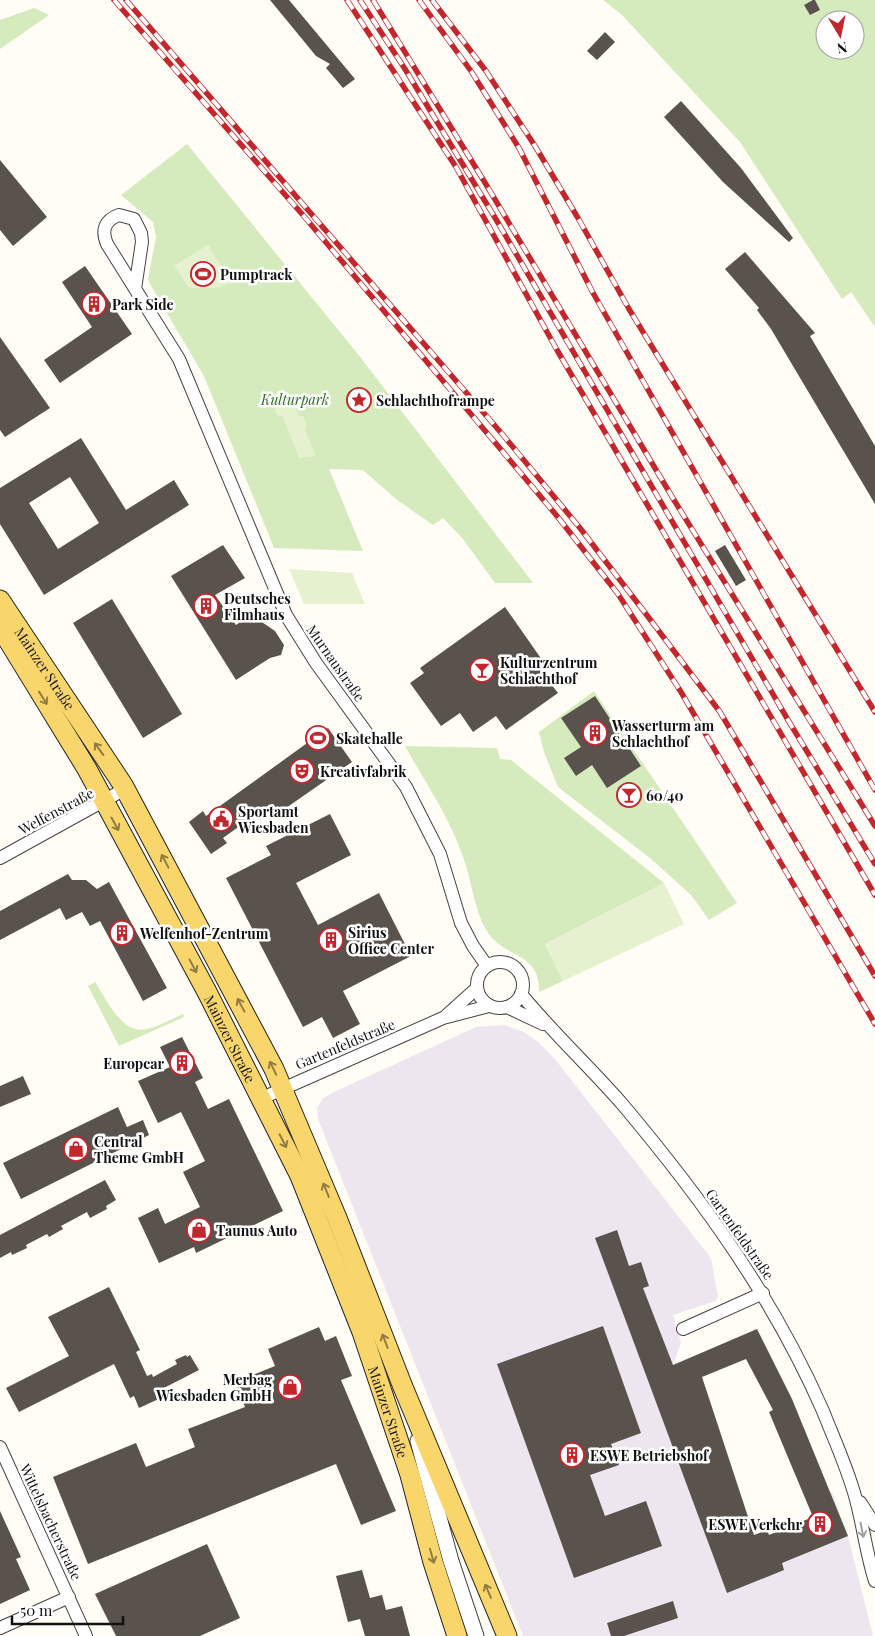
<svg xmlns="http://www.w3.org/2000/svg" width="875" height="1636" viewBox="0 0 875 1636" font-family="'Playfair Display',serif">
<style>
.industrial{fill:#eee6ef}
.green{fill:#d5ebbd;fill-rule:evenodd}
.pitch{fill:#e6f2cf}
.building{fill:#5a524d;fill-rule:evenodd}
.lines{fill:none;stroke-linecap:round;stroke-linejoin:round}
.minor-casing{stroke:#444;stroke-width:14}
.tertiary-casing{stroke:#444;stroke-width:17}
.primary-casing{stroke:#222;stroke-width:21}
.minor{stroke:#fff;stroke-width:12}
.tertiary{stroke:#fff;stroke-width:15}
.primary{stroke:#f9d66b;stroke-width:19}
.rail-casing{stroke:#c4262e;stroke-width:5.5}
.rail{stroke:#fff;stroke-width:4;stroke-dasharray:11;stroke-linecap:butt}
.oneway{stroke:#917d42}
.oneway2{stroke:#a0a0a0}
.labels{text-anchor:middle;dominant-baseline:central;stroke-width:5;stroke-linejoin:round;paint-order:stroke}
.poi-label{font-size:14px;font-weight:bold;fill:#111;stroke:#fff;text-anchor:start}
.park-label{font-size:14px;font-style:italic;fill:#2f6b1f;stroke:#fff}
.street-label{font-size:14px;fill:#111;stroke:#fff}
</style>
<rect width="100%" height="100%" fill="#fffdf5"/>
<path class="industrial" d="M504 1025 524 1032 538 1042 554 1058 711 1258 718 1296 716 1301 673 1315 681 1343 673 1365 693 1396 707 1392 754 1535 767 1530 770 1535 818 1515 813 1500 832 1492 848 1536 873 1636H523L318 1119 317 1108 323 1098 336 1091 476 1027Z"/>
<g class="green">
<path d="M603 0H875V327L851 292 842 299 740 142 621 14ZM825 20H855V50H825Z"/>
<path d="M34 8 49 15 0 49V20Z"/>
<path d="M187 144 361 358 533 583H495L463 539 443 518 433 525 397 500 363 470 329 469 363 551 274 548 204 376 151 286 148 279 156 237 153 222 121 195Z"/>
<path d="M594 691 737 903 709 920 691 895 650 858 558 787 544 752 539 732Z"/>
<path d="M405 746 497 748 500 759 511 760 664 883 545 944 563 981 539 992C541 953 505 958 488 933 474 911 472 881 463 857 450 818 425 782 405 746Z"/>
<path d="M95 982C106 998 121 1035 147 1029 159 1026 172 1019 183 1014L184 1017 119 1046 88 986Z"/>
</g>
<g class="pitch">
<path d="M208 245 232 283 215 288H189L174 266Z"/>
<path d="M291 397 299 416H303L307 427 305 430 316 456 299 458 282 415 278 416 275 410 283 401Z"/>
<path d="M289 569 352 573 365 604H304Z"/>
<path d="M664 883 684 924 563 981 545 944Z"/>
</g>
<g class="building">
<path d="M270 0H289L355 79 343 88 326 68 330 64 316 56Z"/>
<path d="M813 0H815L820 10 810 15 804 5Z"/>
<path d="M605 32 615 42 597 60 587 51Z"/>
<path d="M681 101 741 168 793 238 789 242 723 182 664 117Z"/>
<path d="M0 160 47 217 13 246 0 230Z"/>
<path d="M745 252 815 333 810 336 875 446V504L771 329 757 310 759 308 725 269Z"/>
<path d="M85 266 132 334 60 383 44 360 92 327 62 282Z"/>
<path d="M0 337 50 408 5 437 0 430Z"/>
<path d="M81 438 126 510 174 480 189 505 44 595 0 524V488ZM70 477 99 523 58 549 29 503Z"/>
<path d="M223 545 245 578 215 595 236 625 246 618H256L275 631 284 645 281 655 270 658 236 680 171 576Z"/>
<path d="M725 545 746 580 736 586 715 551Z"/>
<path d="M112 599 182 714 143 738 73 623Z"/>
<path d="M505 607 547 667 541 671 558 693 506 730 496 716 473 732 460 713 441 726 410 683 424 673 420 668Z"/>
<path d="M595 696 641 766 607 788 592 765 576 776 564 758 581 747 561 718Z"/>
<path d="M328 728 352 762 276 815 269 805 223 838 227 843 211 854 189 822 203 811 206 816Z"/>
<path d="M330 814 351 855 296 883 318 925 379 893 411 956 343 991 360 1024 333 1038 322 1017 303 1027 226 878 271 855 266 846Z"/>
<path d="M68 874 72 880H86L97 889 109 882 167 988 143 1001 100 921 90 926 82 912 66 920 60 908 0 940V911Z"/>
<path d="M182 1037 203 1078 195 1082 208 1109 229 1099 283 1211 196 1253 194 1247 159 1263 138 1218 158 1208 165 1224 200 1207 183 1172 205 1161 181 1112 158 1123 138 1081 170 1067 160 1047Z"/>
<path d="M23 1076 31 1094 0 1107V1086Z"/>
<path d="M118 1107 127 1127 143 1120 149 1135 21 1199 3 1163Z"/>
<path d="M105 1180 116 1200 106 1206 107 1209 90 1218 87 1212 61 1226 63 1229 49 1237 47 1234 26 1245 27 1248 12 1255 11 1252 0 1258V1235Z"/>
<path d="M617 1230 629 1266 641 1262 649 1286 643 1288 673 1365 757 1329 792 1399 848 1536 782 1563 784 1570 727 1593 595 1238ZM746 1359 773 1410 769 1412 813 1517 769 1535 767 1530 754 1535 702 1377Z"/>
<path d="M109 1287 140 1350 136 1352 147 1376 152 1374 153 1377 177 1364 175 1360 186 1355 187 1357 190 1355 199 1370 160 1390 163 1397 139 1408 134 1396 130 1398 114 1364 19 1412 6 1388 69 1356 48 1317Z"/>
<path d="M603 1326 641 1433 611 1444 619 1465 590 1475 605 1516 646 1501 662 1546 574 1578 497 1364Z"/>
<path d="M319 1327 325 1341 336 1336 352 1376 341 1380 396 1511 361 1525 336 1464 88 1564 53 1477 136 1443 146 1467 195 1447 188 1429 245 1407 235 1382 275 1366 268 1349Z"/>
<path d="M0 1511 21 1557 16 1559 30 1590 0 1604Z"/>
<path d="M207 1544 240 1618 200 1636H116L95 1594Z"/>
<path d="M362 1570 370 1598 382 1595 386 1610 402 1606 410 1636H365L360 1619 348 1622 336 1576Z"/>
<path d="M673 1601 678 1618 624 1636H611L607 1623Z"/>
</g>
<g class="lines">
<defs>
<g id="minor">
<path d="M135 289 142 242 141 233 134 219 119 215C105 220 101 230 107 244L179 359 286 615 316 663 406 787 440 854 461 923 473 946 487 966"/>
<path d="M0 858 125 789"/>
<circle cx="500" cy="985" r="23"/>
<path d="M521 994C553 1033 590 1067 623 1105 703 1200 773 1297 823 1411 834 1439 847 1467 855 1496 863 1524 866 1553 875 1581"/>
<path d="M507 1007 543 1024"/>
<path d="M447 1015 477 988"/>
<path d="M260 1099 443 1018 489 1006"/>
<path d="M683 1329 763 1293"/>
<path d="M0 1447 86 1636"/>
<path d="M860 1502 875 1525"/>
<path d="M0 1628 69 1597"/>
</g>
<path id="tertiary" d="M418 1441 451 1561 476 1636"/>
<g id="primary">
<path id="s1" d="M0 600 123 785 274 1069 337 1218 403 1387 507 1636"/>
<path id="s2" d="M0 627 87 769 207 992 300 1176 362 1332 410 1475 433 1562 457 1636"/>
</g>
</defs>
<use href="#minor" class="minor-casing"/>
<use href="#tertiary" class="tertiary-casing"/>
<use href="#primary" class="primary-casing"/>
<use href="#minor" class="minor"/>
<use href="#tertiary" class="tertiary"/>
<use href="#primary" class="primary"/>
<defs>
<g id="rail">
<path d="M114 0 302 214 557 516 618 594 681 692 875 1024"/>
<path d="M126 0 503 435 580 528 646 614 720 712 875 976"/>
<path d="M347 0 456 167 557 350 875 895"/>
<path d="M360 0 405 69 497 221 788 720 875 864"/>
<path d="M373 0 487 186 674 500 875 826"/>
<path d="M419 0 471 71 519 148 592 291 875 790"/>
<path d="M432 0 486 71 535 146 578 218 629 309 875 712"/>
</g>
</defs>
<use href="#rail" class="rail-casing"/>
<use href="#rail" class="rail"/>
</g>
<defs><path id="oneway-shaft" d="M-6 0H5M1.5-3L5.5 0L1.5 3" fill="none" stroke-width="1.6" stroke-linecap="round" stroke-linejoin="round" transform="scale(1.25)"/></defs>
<g class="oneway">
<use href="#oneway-shaft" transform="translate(43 698) rotate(58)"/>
<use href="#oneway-shaft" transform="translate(99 749) rotate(-126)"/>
<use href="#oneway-shaft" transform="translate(115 824) rotate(61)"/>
<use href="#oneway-shaft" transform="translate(165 861) rotate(-118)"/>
<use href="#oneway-shaft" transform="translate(193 966) rotate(62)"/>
<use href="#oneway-shaft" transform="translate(241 1005) rotate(-118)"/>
<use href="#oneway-shaft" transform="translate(273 1068) rotate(-116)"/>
<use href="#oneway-shaft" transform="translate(283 1141) rotate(63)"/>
<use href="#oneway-shaft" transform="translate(326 1190) rotate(-112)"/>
<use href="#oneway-shaft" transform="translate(385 1341) rotate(-111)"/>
<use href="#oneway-shaft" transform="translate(432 1556) rotate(74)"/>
<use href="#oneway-shaft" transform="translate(488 1591) rotate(-113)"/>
</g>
<use class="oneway2" href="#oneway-shaft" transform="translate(862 1530) rotate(79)"/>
<defs>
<symbol id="stadium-ring" viewBox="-11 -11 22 22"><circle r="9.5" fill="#fff" stroke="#c4262e" stroke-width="1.5"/><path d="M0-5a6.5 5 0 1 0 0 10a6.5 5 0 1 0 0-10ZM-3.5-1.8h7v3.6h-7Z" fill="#c4262e"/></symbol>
<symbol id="building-ring" viewBox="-11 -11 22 22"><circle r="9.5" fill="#fff" stroke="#c4262e" stroke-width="1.5"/><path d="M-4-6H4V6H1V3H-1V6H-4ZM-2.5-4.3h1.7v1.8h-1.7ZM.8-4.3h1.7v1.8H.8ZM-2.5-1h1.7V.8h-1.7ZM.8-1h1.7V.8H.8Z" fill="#c4262e"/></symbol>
<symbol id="sight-ring" viewBox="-11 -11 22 22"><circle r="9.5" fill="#fff" stroke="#c4262e" stroke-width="1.5"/><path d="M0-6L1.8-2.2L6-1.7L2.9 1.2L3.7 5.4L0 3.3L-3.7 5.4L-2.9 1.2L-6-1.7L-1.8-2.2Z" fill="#c4262e"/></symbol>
<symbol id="bar-ring" viewBox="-11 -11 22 22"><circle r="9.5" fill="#fff" stroke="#c4262e" stroke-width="1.5"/><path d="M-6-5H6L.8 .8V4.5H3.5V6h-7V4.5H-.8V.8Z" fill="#c4262e"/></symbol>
<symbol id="theatre-ring" viewBox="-11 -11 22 22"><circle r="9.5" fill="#fff" stroke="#c4262e" stroke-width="1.5"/><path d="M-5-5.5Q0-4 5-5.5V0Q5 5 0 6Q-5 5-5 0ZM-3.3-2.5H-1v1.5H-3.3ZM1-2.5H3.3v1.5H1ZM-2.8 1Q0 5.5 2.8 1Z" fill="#c4262e"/></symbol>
<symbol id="civic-ring" viewBox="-11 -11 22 22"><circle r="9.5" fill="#fff" stroke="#c4262e" stroke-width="1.5"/><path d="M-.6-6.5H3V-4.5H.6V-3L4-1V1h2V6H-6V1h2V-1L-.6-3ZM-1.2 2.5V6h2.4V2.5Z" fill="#c4262e"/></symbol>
<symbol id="shop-ring" viewBox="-11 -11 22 22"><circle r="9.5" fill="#fff" stroke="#c4262e" stroke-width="1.5"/><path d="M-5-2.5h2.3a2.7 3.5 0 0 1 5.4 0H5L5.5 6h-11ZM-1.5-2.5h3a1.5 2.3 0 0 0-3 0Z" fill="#c4262e"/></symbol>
</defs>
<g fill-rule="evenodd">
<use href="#stadium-ring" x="189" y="260" width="28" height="28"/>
<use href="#building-ring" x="80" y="290" width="28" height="28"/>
<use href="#sight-ring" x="345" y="386" width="28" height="28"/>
<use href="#building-ring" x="192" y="592" width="28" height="28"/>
<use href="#bar-ring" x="468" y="656" width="28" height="28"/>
<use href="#building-ring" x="581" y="719" width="28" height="28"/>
<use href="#stadium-ring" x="304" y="724" width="28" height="28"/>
<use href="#theatre-ring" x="288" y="757" width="28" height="28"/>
<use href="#bar-ring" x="615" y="781" width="28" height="28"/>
<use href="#civic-ring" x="207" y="805" width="28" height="28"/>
<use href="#building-ring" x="108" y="919" width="28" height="28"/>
<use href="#building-ring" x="317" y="926" width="28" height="28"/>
<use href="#building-ring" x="168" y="1049" width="28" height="28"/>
<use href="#shop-ring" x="62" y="1135" width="28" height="28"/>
<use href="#shop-ring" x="185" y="1216" width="28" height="28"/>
<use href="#shop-ring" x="276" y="1373" width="28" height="28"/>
<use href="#building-ring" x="558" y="1441" width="28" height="28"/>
<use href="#building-ring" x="806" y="1510" width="28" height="28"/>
</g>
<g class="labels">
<g class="poi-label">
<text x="220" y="274">Pumptrack</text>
<text x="112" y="304">Park Side</text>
<text x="376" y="400">Schlachthoframpe</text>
<text x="224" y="598">Deutsches<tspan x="224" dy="16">Filmhaus</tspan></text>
<text x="500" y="662">Kulturzentrum<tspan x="500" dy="16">Schlachthof</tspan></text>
<text x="612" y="725">Wasserturm am<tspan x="612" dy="16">Schlachthof</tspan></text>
<text x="336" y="738">Skatehalle</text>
<text x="320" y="771">Kreativfabrik</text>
<text x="646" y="795">60/40</text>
<text x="238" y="811">Sportamt<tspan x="238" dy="16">Wiesbaden</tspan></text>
<text x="348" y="932">Sirius<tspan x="348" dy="16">Office Center</tspan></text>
<text x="140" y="933">Welfenhof-Zentrum</text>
<text x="164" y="1063" text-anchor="end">Europcar</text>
<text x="94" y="1141">Central<tspan x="94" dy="16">Theme GmbH</tspan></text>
<text x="216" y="1230">Taunus Auto</text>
<text x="272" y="1379" text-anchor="end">Merbag<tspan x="272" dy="16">Wiesbaden GmbH</tspan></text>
<text x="590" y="1455">ESWE Betriebshof</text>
<text x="802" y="1524" text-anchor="end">ESWE Verkehr</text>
</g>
<g class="park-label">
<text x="295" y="399">Kulturpark</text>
</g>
<g class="street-label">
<text transform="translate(336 663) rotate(55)">Murnaustraße</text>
<text stroke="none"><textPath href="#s1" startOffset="82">Mainzer Straße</textPath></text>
<text transform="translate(56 811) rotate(-28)">Welfenstraße</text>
<text stroke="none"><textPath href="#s2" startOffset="472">Mainzer Straße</textPath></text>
<text transform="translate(345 1044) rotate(-23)">Gartenfeldstraße</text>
<text transform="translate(740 1234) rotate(55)">Gartenfeldstraße</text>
<text stroke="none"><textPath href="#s2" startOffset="878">Mainzer Straße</textPath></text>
<text transform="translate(51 1522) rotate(65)">Wittelsbacherstraße</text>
</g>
</g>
<g transform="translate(840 35) rotate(170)"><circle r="24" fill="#ffffff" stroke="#a0a0a0"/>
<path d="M0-4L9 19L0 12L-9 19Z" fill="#c4262e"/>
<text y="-8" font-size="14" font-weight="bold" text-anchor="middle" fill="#111111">N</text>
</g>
<path d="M12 1616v8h111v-8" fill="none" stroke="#111111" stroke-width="2.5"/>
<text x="20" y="1616" font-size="15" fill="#111111" stroke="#ffffff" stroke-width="4" paint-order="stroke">50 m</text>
</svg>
